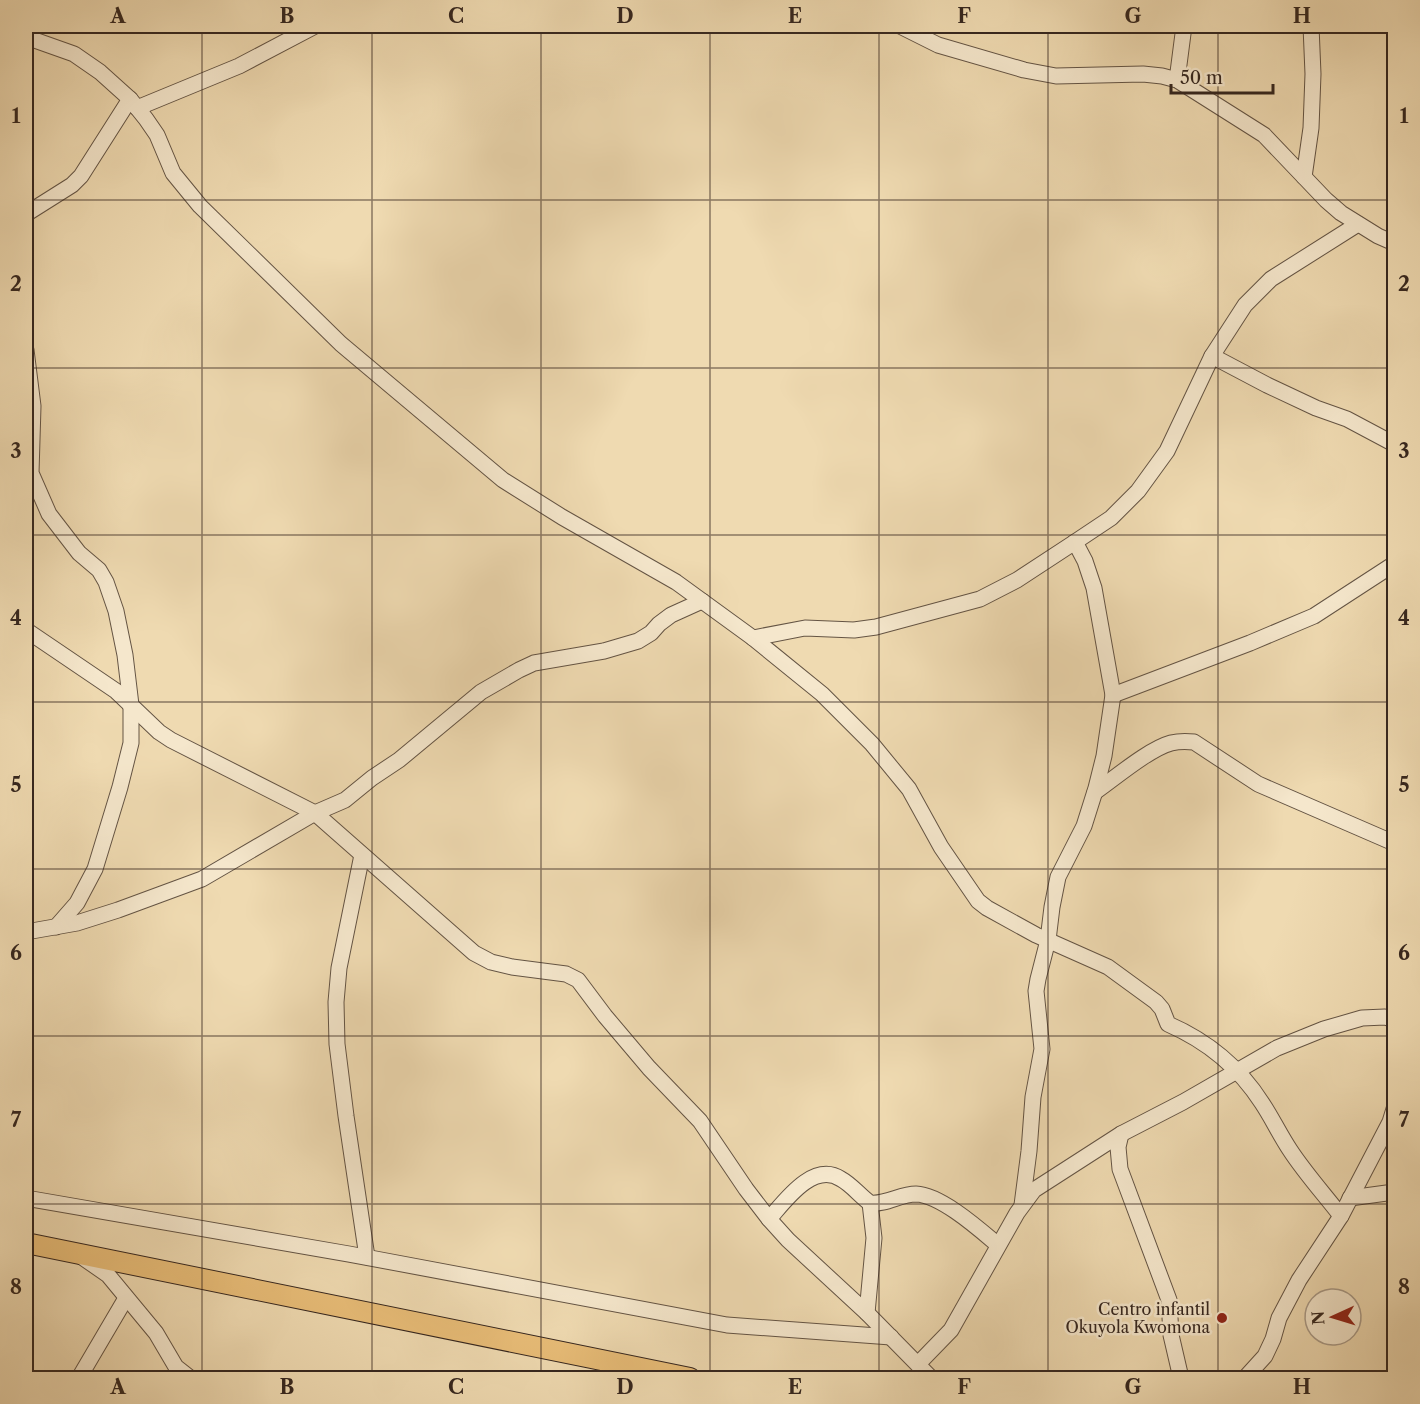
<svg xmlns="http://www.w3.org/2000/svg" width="1420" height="1404" viewBox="0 0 1420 1404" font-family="'Libre Caslon Text',serif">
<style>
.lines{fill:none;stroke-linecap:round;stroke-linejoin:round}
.minor-casing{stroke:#645444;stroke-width:17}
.major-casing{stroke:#36271f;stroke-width:22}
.minor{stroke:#f5e7cc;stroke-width:15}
.major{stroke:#e8bd78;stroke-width:20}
.grid{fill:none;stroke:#36271f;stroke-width:1.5;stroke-opacity:0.55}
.poi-dot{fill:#8f2418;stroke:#f5e7cc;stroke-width:2}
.labels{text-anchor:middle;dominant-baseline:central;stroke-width:5;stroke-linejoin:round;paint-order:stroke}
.poi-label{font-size:16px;fill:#36271f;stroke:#f5e7cc;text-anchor:end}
.neatline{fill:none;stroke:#36271f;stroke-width:2}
.grid-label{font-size:20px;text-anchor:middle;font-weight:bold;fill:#36271f}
</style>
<rect width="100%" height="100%" fill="#efdab1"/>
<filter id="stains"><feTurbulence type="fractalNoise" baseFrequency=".00333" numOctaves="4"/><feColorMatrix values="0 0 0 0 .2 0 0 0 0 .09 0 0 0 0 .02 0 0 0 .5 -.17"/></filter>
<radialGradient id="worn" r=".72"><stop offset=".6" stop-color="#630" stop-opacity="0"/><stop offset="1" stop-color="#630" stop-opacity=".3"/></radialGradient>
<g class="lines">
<defs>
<g id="minor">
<path d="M900 26 938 45 1024 70 1056 76 1143 74 1162 76 1177 80 1264 135 1326 200 1341 213 1378 236 1394 243"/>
<path d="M26 37 74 54 100 72 130 99 146 119 157 135 173 173 200 206 341 344 503 480 562 517 676 582 753 638 822 694 872 744 909 789 941 847 978 901 987 908 1036 935 1108 967 1156 1002 1162 1009 1168 1024C1207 1041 1239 1067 1262 1103 1272 1118 1280 1135 1290 1150 1305 1173 1324 1194 1341 1216"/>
<path d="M1177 80 1184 26"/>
<path d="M137 108 239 66 315 26"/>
<path d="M1304 177 1311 128 1313 74 1311 26"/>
<path d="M26 214 72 185 81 176 130 99"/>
<path d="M26 350 33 406 31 473 49 514 79 553 99 570 106 582 116 611 125 655 131 705V743L120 787 95 869 77 903 56 927"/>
<path d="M1212 356 1267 385 1316 408 1347 419 1394 444"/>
<path d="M26 630 116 691 159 732 171 740 315 813 474 953 491 962 512 967 566 974 578 980 605 1016 649 1068 700 1121 746 1189 769 1219 788 1240 867 1313 931 1378"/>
<path d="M753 638 805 628 854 630 876 627 980 599 1017 580 1075 542 1111 518 1138 491 1167 451 1212 356 1245 305 1271 279 1358 224"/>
<path d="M1113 695 1250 643 1314 616 1394 564"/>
<path d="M1095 792C1115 778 1149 749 1171 743 1179 741 1186 741 1194 742L1258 784 1394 843"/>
<path d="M362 855 339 968 336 1002 337 1044 346 1116 367 1257"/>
<path d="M26 932 77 923 118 910 202 879 315 813 345 800 372 778 399 760 481 692 519 670 534 663 604 651 638 641 651 633 659 624 671 615 702 601"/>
<path d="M1121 1134 1118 1147 1120 1169 1169 1300 1171 1335 1181 1378"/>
<path d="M26 1198 349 1254 727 1325 891 1337"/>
<path d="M1350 1198 1394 1192"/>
<path d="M1022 1205 1029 1151 1033 1097 1042 1049 1036 991 1038 979 1048 940 1052 907 1058 877 1084 826 1096 788 1104 756 1113 695 1094 588 1085 561 1075 542"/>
<path d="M769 1219C785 1201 813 1161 841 1179 852 1185 860 1196 870 1203 886 1205 900 1194 916 1194 941 1195 979 1229 998 1245"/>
<path d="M82 1257 108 1275 156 1333 176 1367 190 1378"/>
<path d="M867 1313 874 1238 870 1203"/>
<path d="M918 1364 951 1330 1017 1213 1034 1190 1121 1134 1183 1102 1277 1048 1324 1029 1362 1018 1385 1017 1394 1020"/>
<path d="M79 1378 126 1298"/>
<path d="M1245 1378 1265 1356 1273 1339 1279 1318 1299 1280 1341 1216 1390 1122 1394 1109"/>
</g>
<path id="major" d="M26 1243 690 1378"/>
</defs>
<use href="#minor" class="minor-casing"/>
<use href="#major" class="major-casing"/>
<use href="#minor" class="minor"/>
<use href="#major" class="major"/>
</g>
<path class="grid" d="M202 26V1378M372 26V1378M541 26V1378M710 26V1378M879 26V1378M1048 26V1378M1218 26V1378M26 200H1394M26 368H1394M26 535H1394M26 702H1394M26 869H1394M26 1036H1394M26 1204H1394"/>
<circle class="poi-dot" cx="1222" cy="1318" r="6"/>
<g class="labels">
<g class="poi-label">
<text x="1210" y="1309">Centro infantil<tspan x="1210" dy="18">Okuyola Kwomona</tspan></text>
</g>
</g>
<rect width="1420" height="1404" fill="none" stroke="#efdab1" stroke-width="66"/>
<g transform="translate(1333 1317) rotate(266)"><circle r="28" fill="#f5e7cc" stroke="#a99a87" stroke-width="1.5"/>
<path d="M0-4.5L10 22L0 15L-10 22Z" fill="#8f2418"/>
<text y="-9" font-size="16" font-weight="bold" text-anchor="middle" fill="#36271f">N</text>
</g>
<path d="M1171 84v9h102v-9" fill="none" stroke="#36271f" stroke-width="3"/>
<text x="1180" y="84" font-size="18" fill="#36271f" stroke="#f5e7cc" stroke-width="4.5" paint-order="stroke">50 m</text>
<rect x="33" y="33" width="1354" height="1338" class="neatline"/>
<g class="grid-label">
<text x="118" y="23">A</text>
<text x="287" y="23">B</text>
<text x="456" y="23">C</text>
<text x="625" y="23">D</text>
<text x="795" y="23">E</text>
<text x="964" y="23">F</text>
<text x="1133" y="23">G</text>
<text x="1302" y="23">H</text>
<text x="16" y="123">1</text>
<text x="1404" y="123">1</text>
<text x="16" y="291">2</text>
<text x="1404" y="291">2</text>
<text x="16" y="458">3</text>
<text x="1404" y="458">3</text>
<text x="16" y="625">4</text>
<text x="1404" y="625">4</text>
<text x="16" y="792">5</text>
<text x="1404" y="792">5</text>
<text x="16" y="960">6</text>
<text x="1404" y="960">6</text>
<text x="16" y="1127">7</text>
<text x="1404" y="1127">7</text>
<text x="16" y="1294">8</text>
<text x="1404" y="1294">8</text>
<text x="118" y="1394">A</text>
<text x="287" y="1394">B</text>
<text x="456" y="1394">C</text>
<text x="625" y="1394">D</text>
<text x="795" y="1394">E</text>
<text x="964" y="1394">F</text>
<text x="1133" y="1394">G</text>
<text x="1302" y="1394">H</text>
</g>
<rect width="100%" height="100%" filter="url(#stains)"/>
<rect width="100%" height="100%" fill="url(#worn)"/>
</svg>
